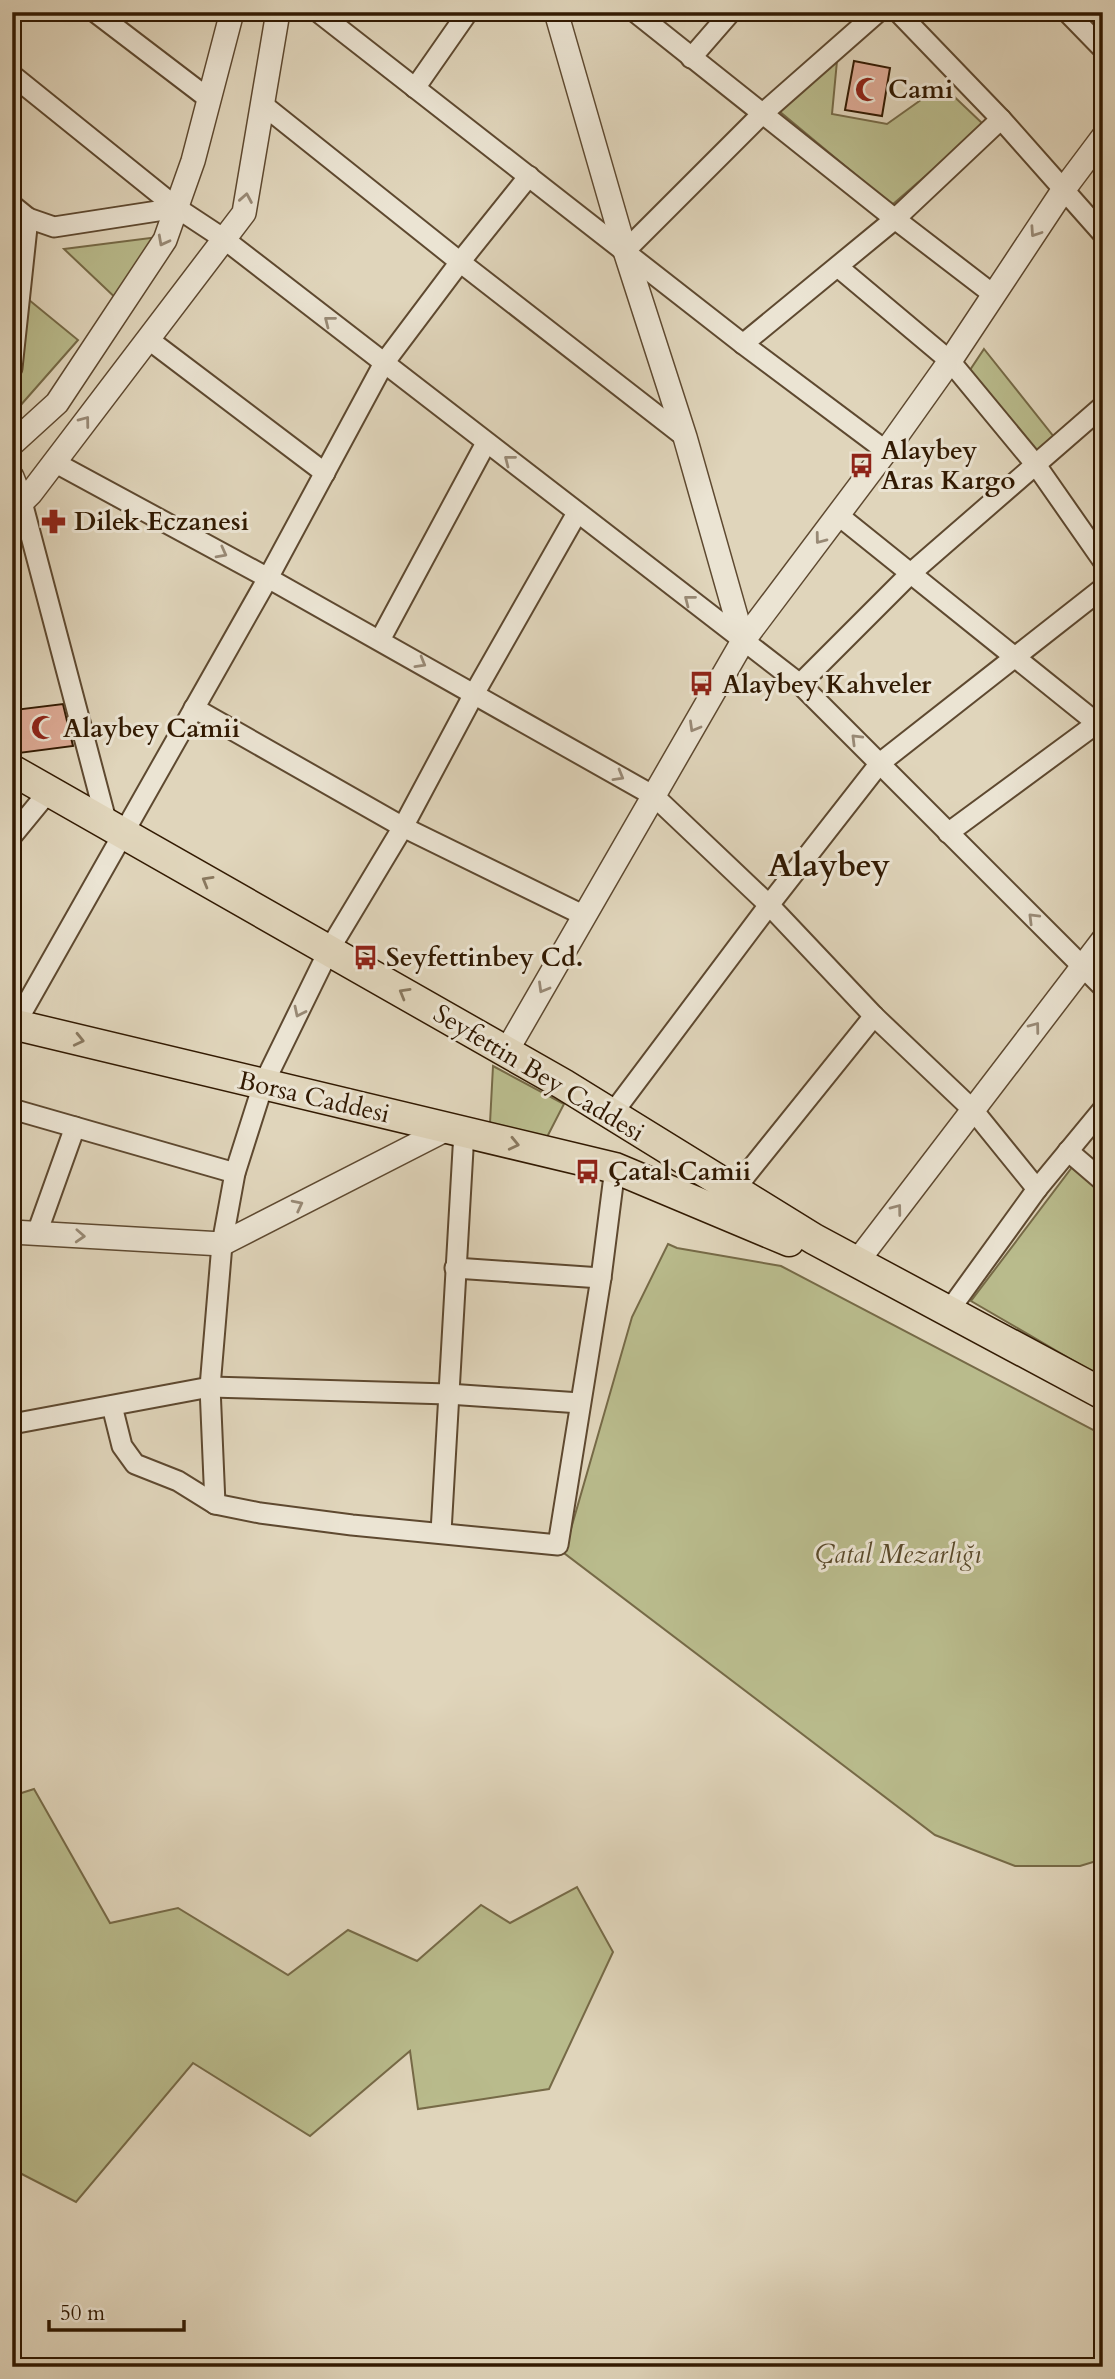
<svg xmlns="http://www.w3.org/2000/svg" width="1115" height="2379" viewBox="0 0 1115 2379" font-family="Cardo,serif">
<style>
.green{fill:#b9bb8c;stroke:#766a47;stroke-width:2}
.building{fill:#deab96;stroke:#321a02;stroke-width:2}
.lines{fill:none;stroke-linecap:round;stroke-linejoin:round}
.minor-casing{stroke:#5e4930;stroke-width:23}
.tertiary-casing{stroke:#5e4930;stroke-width:26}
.primary-casing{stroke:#321a02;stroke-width:33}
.minor{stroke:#ebe4d3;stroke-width:19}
.tertiary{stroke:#ebe4d3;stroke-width:23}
.primary{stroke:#e0d5bb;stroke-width:30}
.oneway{stroke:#988975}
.oneway2{stroke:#89785e}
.labels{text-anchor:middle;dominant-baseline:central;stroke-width:6;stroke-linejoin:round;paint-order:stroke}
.poi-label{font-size:26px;font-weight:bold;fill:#321a02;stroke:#ebe4d3;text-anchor:start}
.street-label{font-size:26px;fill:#321a02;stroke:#ebe4d3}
.park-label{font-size:26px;font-style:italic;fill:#5a4a2b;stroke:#ebe4d3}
.district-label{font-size:33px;font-weight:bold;fill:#321a02;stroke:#ebe4d3}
</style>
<rect width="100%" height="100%" fill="#e0d5bb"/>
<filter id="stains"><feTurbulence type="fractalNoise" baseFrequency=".00286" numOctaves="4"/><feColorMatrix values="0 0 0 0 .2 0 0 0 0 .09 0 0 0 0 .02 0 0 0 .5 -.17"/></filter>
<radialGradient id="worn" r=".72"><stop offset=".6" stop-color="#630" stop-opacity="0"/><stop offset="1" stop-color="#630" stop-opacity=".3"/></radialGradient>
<g class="green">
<path d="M837 61 832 114 887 124 942 85 984 125 892 205 779 111Z"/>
<path d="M174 235 122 304 64 249Z"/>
<path d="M12 286 78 340 12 415Z"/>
<path d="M984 349 1058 442 1037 457 968 373Z"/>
<path d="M493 1066 564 1104 547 1137 490 1123Z"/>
<path d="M1073 1166 1103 1193V1378L971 1301Z"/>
<path d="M668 1244 677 1248 781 1266 1103 1435V1859L1080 1866H1015L935 1835 564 1553 632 1317Z"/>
<path d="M34 1789 110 1923 178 1908 288 1975 348 1930 417 1961 481 1905 510 1923 577 1887 613 1952 549 2089 418 2109 410 2051 310 2136 193 2063 76 2202 14 2170 12 2155V1796Z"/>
</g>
<g class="building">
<path d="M854 61 890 68 882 116 845 110Z"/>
<path d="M63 704 73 746 19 753 14 710Z"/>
</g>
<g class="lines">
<defs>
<g id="minor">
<path d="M95 12 209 99"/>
<path d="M318 12 743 344 886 451"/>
<path d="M635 12 895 219 994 295"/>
<path d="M898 12 1001 119 1103 234"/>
<path d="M1067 12 1103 49"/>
<path d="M691 58 731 12"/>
<path d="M12 75 177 208 224 239 800 684 1103 987"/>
<path d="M415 88 468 12"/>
<path d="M262 104 460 262 685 437"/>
<path d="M12 205 28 218 54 227 177 208"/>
<path d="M625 251 762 114 878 12"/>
<path d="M838 267 950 361 1036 465 1103 561"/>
<path d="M148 339 325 473"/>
<path d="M743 344 895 219 1001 119"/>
<path d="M12 368 28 218"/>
<path d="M54 462 268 578 654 796 769 905 874 1016 973 1110 1037 1189"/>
<path d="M22 502 107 824"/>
<path d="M838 515 1103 728"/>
<path d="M380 640 486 443"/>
<path d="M800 684 911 573 1103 406"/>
<path d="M194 708 403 827 585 916"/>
<path d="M948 833 1096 724"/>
<path d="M12 836 49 791"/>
<path d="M12 1030 268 578 384 363 460 262 529 176"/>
<path d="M12 1109 235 1173"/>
<path d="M612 1114 769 905 880 763 1103 588"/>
<path d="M1068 1151 1103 1181"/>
<path d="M730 1199 734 1190 874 1016"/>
<path d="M37 1233 75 1127"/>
<path d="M455 1268 601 1278"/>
<path d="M948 1312 1037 1189 1103 1109"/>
<path d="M112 1406 122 1446 135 1464 178 1481 215 1504 260 1513 352 1525 558 1545 601 1278 615 1168"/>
<path d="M12 1424 210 1387 448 1394 580 1403"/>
<path d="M215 1504 210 1387 222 1244 235 1173 263 1085 329 950 403 827 474 694 577 513"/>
<path d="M441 1532 464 1132"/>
</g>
<g id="tertiary">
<path d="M556 12 625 251 685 437 743 641"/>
<path d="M12 444 57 403 165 240 193 161 232 12"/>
<path d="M12 477 22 502"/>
<path d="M12 512 31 493 244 213 278 12"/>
<path d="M506 1052 743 641 886 451 950 361 1064 189 1103 137"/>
<path d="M12 1232 222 1244 447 1129"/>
<path d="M856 1263 1103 940"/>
</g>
<g id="primary">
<path d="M12 770 563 1084 814 1239 1103 1394"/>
<path d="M12 1024 615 1168 789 1241"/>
</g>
</defs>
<use href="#minor" class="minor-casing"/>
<use href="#tertiary" class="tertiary-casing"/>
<use href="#primary" class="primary-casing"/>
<use href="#minor" class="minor"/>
<use href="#tertiary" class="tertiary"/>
<use href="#primary" class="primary"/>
</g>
<defs><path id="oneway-chevron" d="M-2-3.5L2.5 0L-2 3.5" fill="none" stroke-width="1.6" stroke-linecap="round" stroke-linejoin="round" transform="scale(1.75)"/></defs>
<g class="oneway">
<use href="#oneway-chevron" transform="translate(246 198) rotate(-80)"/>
<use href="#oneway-chevron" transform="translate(1035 232) rotate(124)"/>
<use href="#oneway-chevron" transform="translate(163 241) rotate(118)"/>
<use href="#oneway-chevron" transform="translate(329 321) rotate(-142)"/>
<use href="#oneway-chevron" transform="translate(85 421) rotate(-53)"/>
<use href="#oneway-chevron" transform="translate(509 460) rotate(-142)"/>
<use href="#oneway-chevron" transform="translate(820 539) rotate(127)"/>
<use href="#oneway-chevron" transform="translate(222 553) rotate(28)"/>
<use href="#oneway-chevron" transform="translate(689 600) rotate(-142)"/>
<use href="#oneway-chevron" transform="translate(421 663) rotate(30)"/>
<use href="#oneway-chevron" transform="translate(694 727) rotate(120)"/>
<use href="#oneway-chevron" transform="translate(856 739) rotate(-135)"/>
<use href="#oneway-chevron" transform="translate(619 776) rotate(30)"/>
<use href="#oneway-chevron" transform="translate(1033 918) rotate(-135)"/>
<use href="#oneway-chevron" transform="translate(543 988) rotate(120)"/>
<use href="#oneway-chevron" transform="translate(299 1012) rotate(116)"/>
<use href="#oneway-chevron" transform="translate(1035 1027) rotate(-53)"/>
<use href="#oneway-chevron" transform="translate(298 1205) rotate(-27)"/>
<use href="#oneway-chevron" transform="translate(897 1209) rotate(-53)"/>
<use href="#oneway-chevron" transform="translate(80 1236) rotate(3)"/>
</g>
<g class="oneway2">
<use href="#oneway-chevron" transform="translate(207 881) rotate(-150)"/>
<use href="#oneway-chevron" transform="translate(404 993) rotate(-150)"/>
<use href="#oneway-chevron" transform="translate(79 1040) rotate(13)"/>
<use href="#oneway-chevron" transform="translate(514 1144) rotate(13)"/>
</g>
<defs>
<symbol id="mosque-bare" viewBox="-9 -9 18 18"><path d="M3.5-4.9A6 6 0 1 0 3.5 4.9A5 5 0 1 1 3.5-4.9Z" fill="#8f2418" stroke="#ebe4d3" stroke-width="2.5" paint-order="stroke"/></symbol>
<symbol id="bus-bare" viewBox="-9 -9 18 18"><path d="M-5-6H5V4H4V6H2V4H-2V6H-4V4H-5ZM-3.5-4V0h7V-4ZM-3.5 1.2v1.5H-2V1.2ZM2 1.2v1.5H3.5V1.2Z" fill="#8f2418" stroke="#ebe4d3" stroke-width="2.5" paint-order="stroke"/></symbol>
<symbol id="pharmacy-bare" viewBox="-9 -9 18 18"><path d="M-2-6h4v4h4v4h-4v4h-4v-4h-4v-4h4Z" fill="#8f2418" stroke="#ebe4d3" stroke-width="2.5" paint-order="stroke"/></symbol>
</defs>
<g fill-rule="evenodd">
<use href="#mosque-bare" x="850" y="72" width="35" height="35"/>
<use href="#bus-bare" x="844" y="448" width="35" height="35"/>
<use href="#pharmacy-bare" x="36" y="504" width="35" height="35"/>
<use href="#bus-bare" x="684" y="666" width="35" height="35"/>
<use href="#mosque-bare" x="26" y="710" width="35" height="35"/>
<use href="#bus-bare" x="348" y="940" width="35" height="35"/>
<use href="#bus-bare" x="570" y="1154" width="35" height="35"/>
</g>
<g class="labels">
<g class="poi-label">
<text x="888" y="89">Cami</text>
<text x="881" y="450">Alaybey<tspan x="881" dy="30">Aras Kargo</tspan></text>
<text x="74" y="521">Dilek Eczanesi</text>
<text x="722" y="684">Alaybey Kahveler</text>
<text x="63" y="728">Alaybey Camii</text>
<text x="386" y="957">Seyfettinbey Cd.</text>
<text x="608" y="1171">Çatal Camii</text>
</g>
<g class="street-label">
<text transform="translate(539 1073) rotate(31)">Seyfettin Bey Caddesi</text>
<text transform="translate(314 1097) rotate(13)">Borsa Caddesi</text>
</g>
<g class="park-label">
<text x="898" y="1554">Çatal Mezarlığı</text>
</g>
<g class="district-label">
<text x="829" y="865">Alaybey</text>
</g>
</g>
<rect width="1115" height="2379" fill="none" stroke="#e0d5bb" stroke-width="42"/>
<rect x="14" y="14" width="1087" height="2351" fill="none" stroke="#321a02" stroke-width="3.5"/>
<rect x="21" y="21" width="1073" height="2337" fill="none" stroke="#321a02" stroke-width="2"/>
<path d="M49 2320v10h135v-10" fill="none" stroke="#321a02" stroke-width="3.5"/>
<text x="60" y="2320" font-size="21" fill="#321a02" stroke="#ebe4d3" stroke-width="5" paint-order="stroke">50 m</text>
<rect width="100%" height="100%" filter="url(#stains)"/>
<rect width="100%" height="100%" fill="url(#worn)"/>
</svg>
